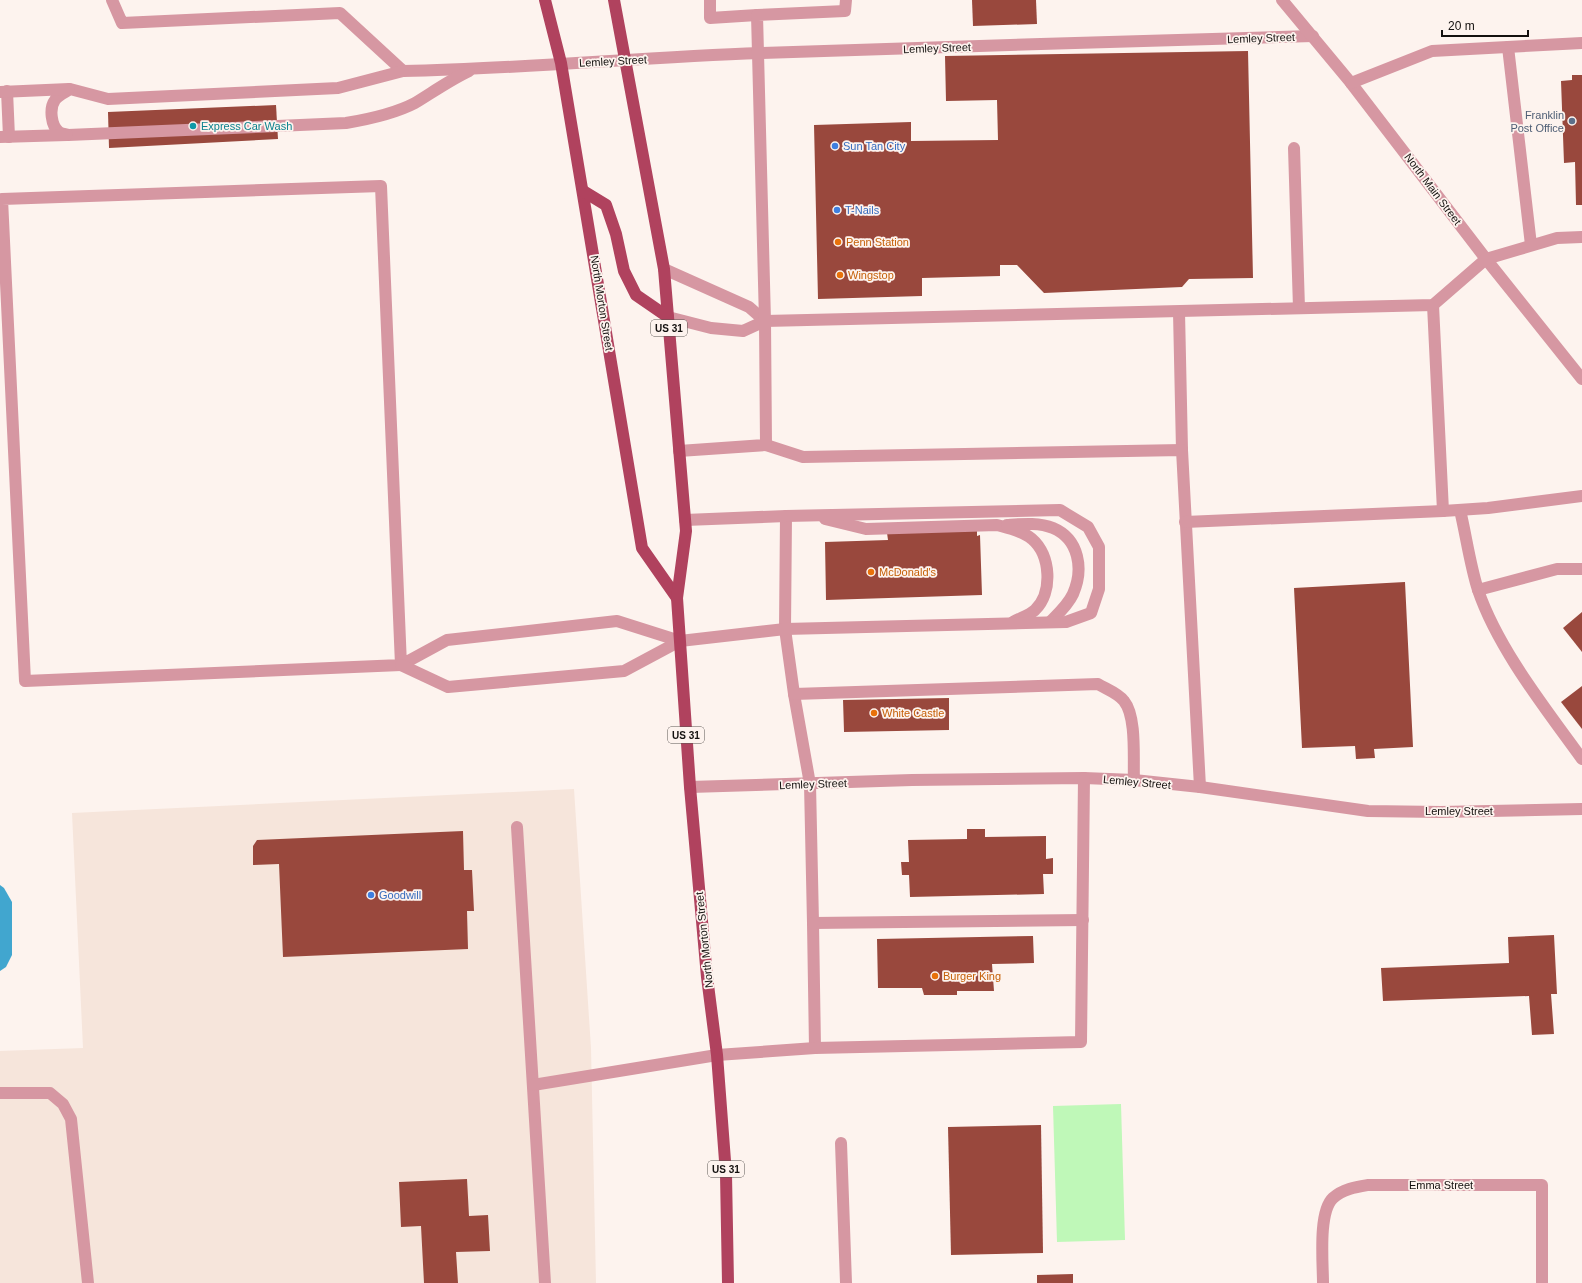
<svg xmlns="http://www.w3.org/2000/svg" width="1582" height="1283" viewBox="0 0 1582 1283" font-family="Helvetica,sans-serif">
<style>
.built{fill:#f6e5db}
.green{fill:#bff8b8}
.water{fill:#41a6cf}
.building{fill:#99483d}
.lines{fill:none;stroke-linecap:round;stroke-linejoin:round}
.minor{stroke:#d697a2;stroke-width:12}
.major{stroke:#b0425e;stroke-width:12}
.service-dot{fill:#5c6f8a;stroke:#fdf3ee;stroke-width:1.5}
.culture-dot{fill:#0f9aa8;stroke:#fdf3ee;stroke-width:1.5}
.shop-dot{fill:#3f7fe0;stroke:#fdf3ee;stroke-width:1.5}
.food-dot{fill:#e8710a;stroke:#fdf3ee;stroke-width:1.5}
.labels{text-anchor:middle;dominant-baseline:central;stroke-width:3.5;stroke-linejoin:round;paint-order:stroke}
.shield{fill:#fdf3ee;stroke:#595451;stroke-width:1}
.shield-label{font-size:10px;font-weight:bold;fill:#13100e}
.street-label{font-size:11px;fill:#13100e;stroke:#fdf3ee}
.service-label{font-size:11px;fill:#4e5e75;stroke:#fdf3ee;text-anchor:end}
.culture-label{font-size:11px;fill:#0d838f;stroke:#fdf3ee;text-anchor:start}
.shop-label{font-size:11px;fill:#366cbe;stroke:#fdf3ee;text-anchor:start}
.food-label{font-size:11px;fill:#c56008;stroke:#fdf3ee;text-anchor:start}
</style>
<rect width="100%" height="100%" fill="#fdf3ee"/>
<path class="built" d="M574 789 591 1048 596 1283H0V1051L83 1048 72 813Z"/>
<path class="green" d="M1121 1104 1125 1240 1057 1242 1053 1106Z"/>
<path class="water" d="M0 885 4 888 12 902V955L6 967 0 971Z"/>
<g class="building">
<path d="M972 0H1036L1037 24 973 26Z"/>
<path d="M1248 51 1253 278 1189 279 1182 287 1044 293 1017 265H1000V276L922 278V296L818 299 814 125 911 122V141L998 140 997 100 946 101 945 56Z"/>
<path d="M1572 75H1582V205H1576L1575 162 1564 163 1561 81 1572 80Z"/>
<path d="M276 105 278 139 109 148 108 112Z"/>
<path d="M977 530V536L980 535 982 595 826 600 825 542 888 540 887 533Z"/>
<path d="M1405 582 1413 747 1374 749 1375 758 1356 759 1355 746 1302 748 1294 588Z"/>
<path d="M1582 612V652L1563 628Z"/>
<path d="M1582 686V729L1561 702Z"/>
<path d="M949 698V730L844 732 843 700Z"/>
<path d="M967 829H985V837L1046 836V859L1053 858V874H1043L1044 894 910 897 909 875H902L901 862H909L908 840 967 839Z"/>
<path d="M463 831 464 870H472L474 911H467L468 949 283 957 279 864 253 865V846L257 840Z"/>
<path d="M1554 935 1557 994H1551L1554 1034 1532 1035 1529 996 1383 1001 1381 968 1509 963 1508 937Z"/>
<path d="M1033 936 1034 963 992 964 994 991H957V995H924L922 988H878L877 939Z"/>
<path d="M1041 1125 1043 1253 951 1255 948 1127Z"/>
<path d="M467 1179 469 1216 488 1215 490 1251 456 1252 458 1283H424L421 1226 401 1227 399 1182Z"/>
<path d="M1073 1274V1283H1037V1275Z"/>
</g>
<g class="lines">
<g class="minor">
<path d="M112 0 122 23 340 13 403 71C522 69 641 57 760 53 944 46 1129 42 1313 36"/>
<path d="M710 0V18L757 15"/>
<path d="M1282 0 1351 83 1486 259 1582 379"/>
<path d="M1508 47 1531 245"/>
<path d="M403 71 338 88 108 99 70 89C66 92 58 95 55 100 49 108 51 126 59 132 62 134 65 134 68 135L346 123C370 119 394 114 415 103 433 92 450 80 469 71"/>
<path d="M1351 83 1432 51 1582 43"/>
<path d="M7 91 9 137"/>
<path d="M0 92 69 89"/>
<path d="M0 137 67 135"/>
<path d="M1294 148 1299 308"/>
<path d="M664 269 749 307 765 321"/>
<path d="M1433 305 1443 511"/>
<path d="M1179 312 1182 450"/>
<path d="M668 317 711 328 743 331 765 321 1433 305 1486 259 1557 238 1582 237"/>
<path d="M766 445 803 457 1182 450 1200 787"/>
<path d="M679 451 766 445 765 321 757 15 845 11 846 0"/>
<path d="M1460 510C1466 535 1470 565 1478 590 1498 649 1546 709 1582 759"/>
<path d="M786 516 785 629 794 694 810 784 813 923 815 1048"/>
<path d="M825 519 866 529 997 525C1008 528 1023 531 1032 539 1051 555 1053 593 1035 610 1030 615 1020 618 1013 622"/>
<path d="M1185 522 1443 511 1488 508 1582 496"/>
<path d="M1007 525C1021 524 1039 522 1053 528 1079 539 1084 569 1073 594 1068 605 1058 614 1050 622"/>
<path d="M1478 590 1557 569H1582"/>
<path d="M401 665 381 186 2 199 25 681 401 665 447 640 617 621 680 641"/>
<path d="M401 665 448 687 624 671 680 641 785 629 1066 622 1091 613 1099 589V547L1088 527 1060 510 786 516 685 520"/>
<path d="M794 694 1098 684C1106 689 1118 693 1124 701 1137 717 1133 760 1134 780"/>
<path d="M690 787 912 780 1084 778 1134 780 1200 787 1368 811 1441 812 1582 809"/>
<path d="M517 827 545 1283"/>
<path d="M813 923 1083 920"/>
<path d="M533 1085 717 1055 815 1048 1081 1042 1084 778"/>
<path d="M0 1093H50L63 1104 71 1119 88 1283"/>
<path d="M841 1143 846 1283"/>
<path d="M1323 1283C1323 1263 1318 1212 1333 1198 1343 1189 1356 1187 1368 1185H1542V1283"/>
</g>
<g class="major">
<path d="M545 0 561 63 642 548 677 598"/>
<path d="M614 0 664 269 686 531 677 598 690 787 707 977 717 1055 726 1174 728 1283"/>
<path d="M583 191 606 205 616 234 624 271 636 295 668 317"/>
</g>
</g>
<circle class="service-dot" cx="1572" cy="121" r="4"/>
<circle class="culture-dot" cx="193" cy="126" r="4"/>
<g class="shop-dot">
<circle cx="835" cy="146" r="4"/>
<circle cx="837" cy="210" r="4"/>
<circle cx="371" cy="895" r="4"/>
</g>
<g class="food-dot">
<circle cx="838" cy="242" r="4"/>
<circle cx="840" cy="275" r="4"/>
<circle cx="871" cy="572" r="4"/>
<circle cx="874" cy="713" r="4"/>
<circle cx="935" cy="976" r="4"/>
</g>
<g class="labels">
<g class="shield">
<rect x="651" y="320" width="36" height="16" rx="3"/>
<rect x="668" y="727" width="36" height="16" rx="3"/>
<rect x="708" y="1161" width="36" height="16" rx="3"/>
</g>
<g class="shield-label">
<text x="669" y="328">US 31</text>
<text x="686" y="735">US 31</text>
<text x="726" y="1169">US 31</text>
</g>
<g class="street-label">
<text transform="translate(1261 38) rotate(-2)">Lemley Street</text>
<text transform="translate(937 48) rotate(-2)">Lemley Street</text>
<text transform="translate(613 61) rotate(-3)">Lemley Street</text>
<text transform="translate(1433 189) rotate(53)">North Main Street</text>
<text transform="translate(602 303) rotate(81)">North Morton Street</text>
<text transform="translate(1137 782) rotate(5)">Lemley Street</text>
<text transform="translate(813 784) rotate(-2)">Lemley Street</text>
<text x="1459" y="811">Lemley Street</text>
<text transform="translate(704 940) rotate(-96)">North Morton Street</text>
<text x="1441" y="1185">Emma Street</text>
</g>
<g class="service-label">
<text x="1564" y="115">Franklin<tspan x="1564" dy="13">Post Office</tspan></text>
</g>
<g class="culture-label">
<text x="201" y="126">Express Car Wash</text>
</g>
<g class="shop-label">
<text x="843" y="146">Sun Tan City</text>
<text x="845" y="210">T-Nails</text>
<text x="379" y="895">Goodwill</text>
</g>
<g class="food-label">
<text x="846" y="242">Penn Station</text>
<text x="848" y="275">Wingstop</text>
<text x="879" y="572">McDonald's</text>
<text x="882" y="713">White Castle</text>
<text x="943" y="976">Burger King</text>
</g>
</g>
<path d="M1442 30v6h86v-6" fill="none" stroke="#13100e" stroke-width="2"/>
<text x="1448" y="30" font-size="12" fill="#13100e" stroke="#fdf3ee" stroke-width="3" paint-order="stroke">20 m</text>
</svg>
